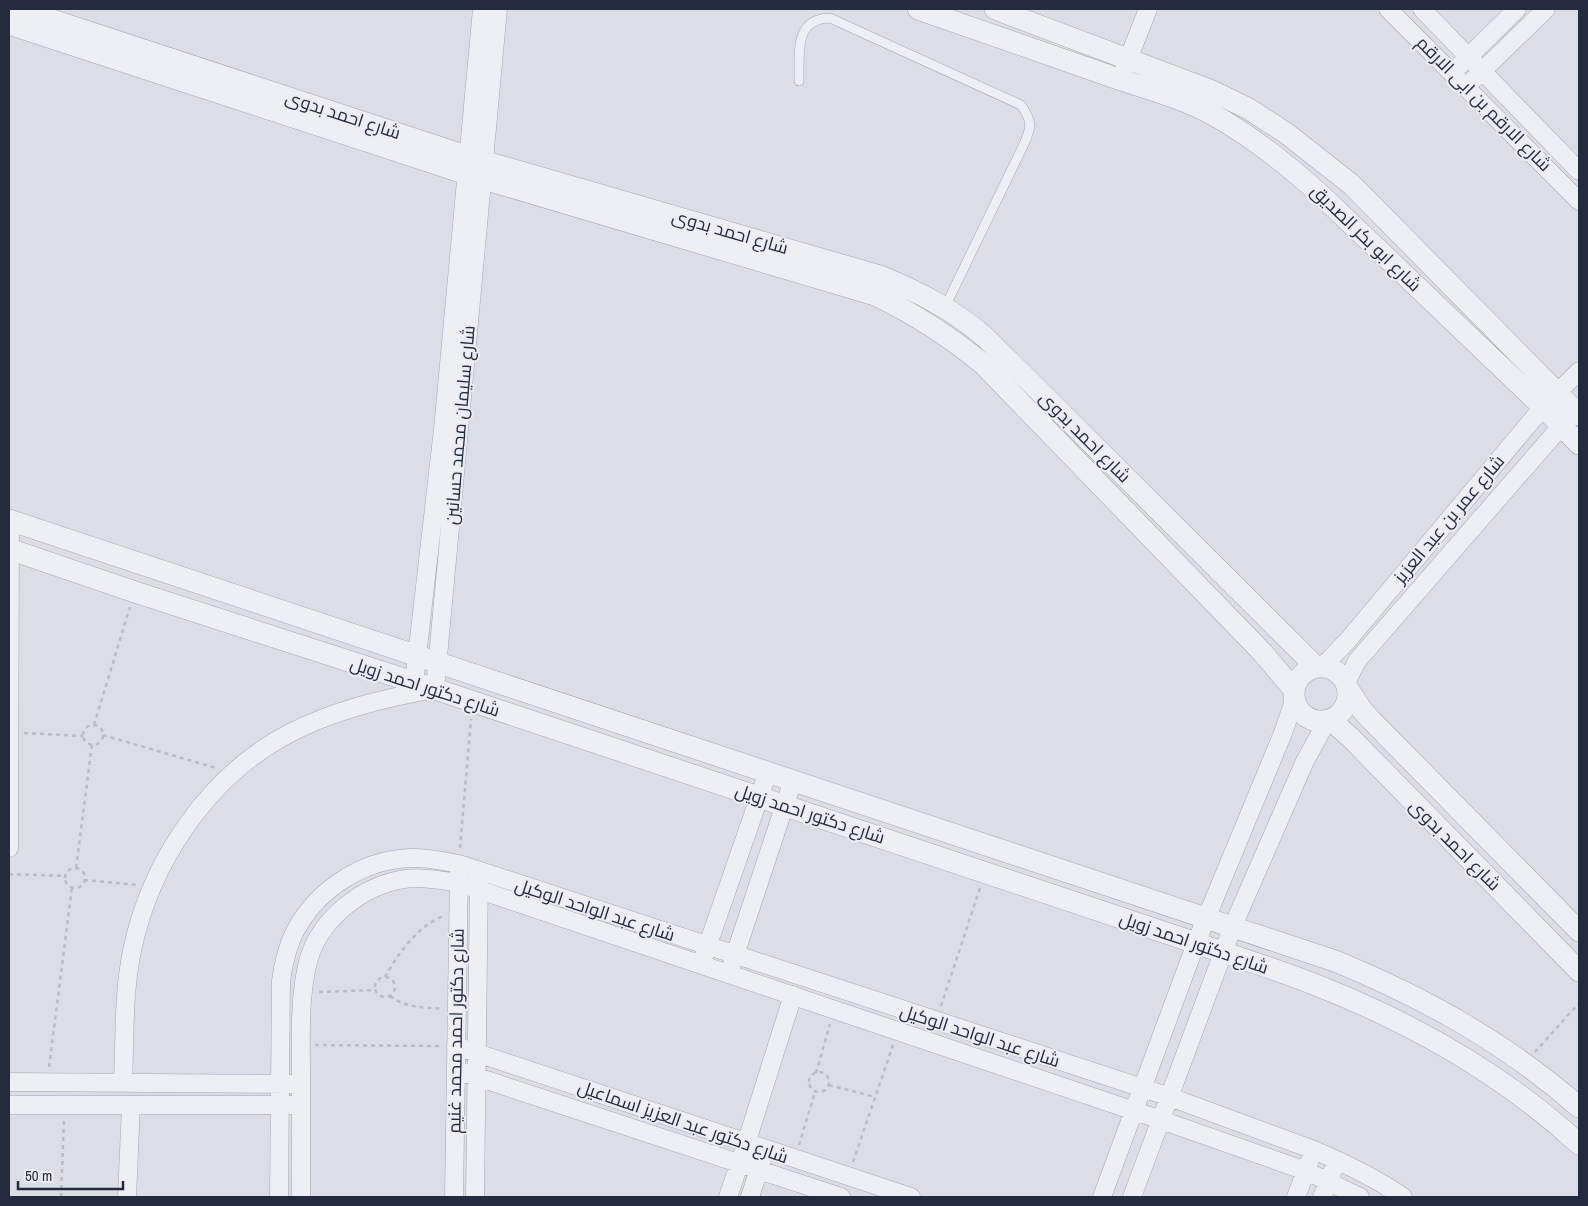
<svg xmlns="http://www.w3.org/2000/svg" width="1588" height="1206" font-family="'Archivo Narrow',Cairo,sans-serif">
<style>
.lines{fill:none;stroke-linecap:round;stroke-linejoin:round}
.service-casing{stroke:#a0a5b0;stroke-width:10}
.minor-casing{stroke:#a0a5b0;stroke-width:19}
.tertiary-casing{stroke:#a0a5b0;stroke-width:22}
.path{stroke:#b9bcc5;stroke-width:2.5;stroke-dasharray:4 4;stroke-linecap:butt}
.service{stroke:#edeff5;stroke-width:9}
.minor{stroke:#edeff5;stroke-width:18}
.tertiary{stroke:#edeff5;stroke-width:21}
.labels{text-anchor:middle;stroke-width:4;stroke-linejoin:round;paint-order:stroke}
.street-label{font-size:18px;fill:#242b3d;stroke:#eaedf4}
</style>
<rect width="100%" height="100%" fill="#dbdee6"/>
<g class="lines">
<defs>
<path id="service" d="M799,81C800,54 793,19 830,18L1021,105C1032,121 1032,126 1024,144L945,307"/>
<path id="minor" d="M1388,9L1579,201
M1422,9L1579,171
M1460,65L1517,9
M1474,79L1546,9
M1120,80L1148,9
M1320,667L1329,660L1349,639L1543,407L1579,371
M414,683L443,429L482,9
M1346,683L1357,661L1570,416
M9,848L10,521
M704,956L768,772
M731,967L793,780
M456,1046L911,1197
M456,1070L841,1197
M9,1082L291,1084
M123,1083C125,1040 123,994 132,951C150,863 207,777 288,734C334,710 385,698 435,689L498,9
M9,1105H291
M127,1197L131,1105
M279,1197L281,981C283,967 286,953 291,940C311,893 360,860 410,858C427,857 443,861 459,864L1170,1097L1314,1150C1344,1163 1376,1178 1403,1197
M301,1197C301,1157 301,1116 301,1076C301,1040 299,1002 307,966C316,923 357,889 399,880C419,876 439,880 459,883L1161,1120L1306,1171L1360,1197
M454,1197L459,872
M475,1197L479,878
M728,1197L746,1144L793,995
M750,1197L762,1160
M1102,1197L1196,943L1283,733L1294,701
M1132,1197L1233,926L1305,761L1327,721
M1296,1197L1310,1160
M1322,1197L1333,1170"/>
<path id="tertiary" d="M19,9L469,157L880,276C919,292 954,310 986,338L1316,667
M918,9C981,31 1044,53 1107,75C1141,87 1177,96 1210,113C1252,136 1287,164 1322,196L1543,407L1579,444
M995,9L1210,90L1249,109L1286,133L1352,185L1579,415
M9,24L467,174L875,295C915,314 949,336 983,364L1263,653L1294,690
M9,520L1335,961C1425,998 1506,1043 1579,1107
M9,549L135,592L435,689L1196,943C1238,958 1280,970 1321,987C1414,1024 1505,1076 1579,1144
M1294 694a27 27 0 1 1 54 0a27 27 0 1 1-54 0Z
M1347,687L1362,710L1371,720L1579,931
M1331,720L1352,739L1579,971"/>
</defs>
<use href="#service" class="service-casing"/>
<use href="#minor" class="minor-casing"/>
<use href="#tertiary" class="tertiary-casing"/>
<path class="path" d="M94,725L130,607
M83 735a10 10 0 1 1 20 0a10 10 0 1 1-20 0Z
M24,733L83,736
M103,735L216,768
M460,848L471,719
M76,868L92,745
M65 878a10 10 0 1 1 20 0a10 10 0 1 1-20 0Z
M9,874L65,876
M84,880L138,885
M375 987a10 10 0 1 1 20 0a10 10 0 1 1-20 0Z
M385,977C398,954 418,925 444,916
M319,992L375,990
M390,996C406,1008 423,1007 443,1009
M941,1006L980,888
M315,1045L442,1046
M1535,1052L1579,1003
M49,1067L72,887
M809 1082a10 10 0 1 1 20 0a10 10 0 1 1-20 0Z
M816,1073L830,1024
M829,1085L875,1097
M799,1145L815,1092
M853,1162L893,1045
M61,1197L64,1119"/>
<use href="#service" class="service"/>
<use href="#minor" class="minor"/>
<use href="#tertiary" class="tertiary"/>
</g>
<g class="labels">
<g class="street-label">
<text transform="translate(1484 104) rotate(45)" y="6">شارع الارقم بن ابى الارقم</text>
<text transform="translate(343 115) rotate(18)" y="6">شارع احمد بدوى</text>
<text transform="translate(730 232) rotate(16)" y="6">شارع احمد بدوى</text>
<text transform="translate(1366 238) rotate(44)" y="6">شارع ابو بكر الصديق</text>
<text transform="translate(460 425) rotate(-85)" y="6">شارع سليمان محمد حسانين</text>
<text transform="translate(1085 437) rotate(45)" y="6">شارع احمد بدوى</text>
<text transform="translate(1449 519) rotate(-50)" y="6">شارع عمر بن عبد العزيز</text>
<text transform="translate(425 687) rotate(18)" y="6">شارع دكتور احمد زويل</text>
<text transform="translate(810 814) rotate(18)" y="6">شارع دكتور احمد زويل</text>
<text transform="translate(1455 845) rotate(45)" y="6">شارع احمد بدوى</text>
<text transform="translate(595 910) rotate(18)" y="6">شارع عبد الواحد الوكيل</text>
<text transform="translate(1194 943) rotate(19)" y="6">شارع دكتور احمد زويل</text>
<text transform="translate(456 1031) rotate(-89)" y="6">شارع دكتور احمد محمد غنيم</text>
<text transform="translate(980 1036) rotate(18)" y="6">شارع عبد الواحد الوكيل</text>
<text transform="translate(683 1122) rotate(19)" y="6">شارع دكتور عبد العزيز اسماعيل</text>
</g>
</g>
<rect width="1588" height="1206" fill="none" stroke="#242b3d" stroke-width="20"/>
<path d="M18 1181v8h105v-8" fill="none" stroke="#242b3d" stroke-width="2.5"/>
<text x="25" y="1181" font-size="15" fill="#242b3d" stroke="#eaedf4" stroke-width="4" paint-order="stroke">50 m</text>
</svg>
